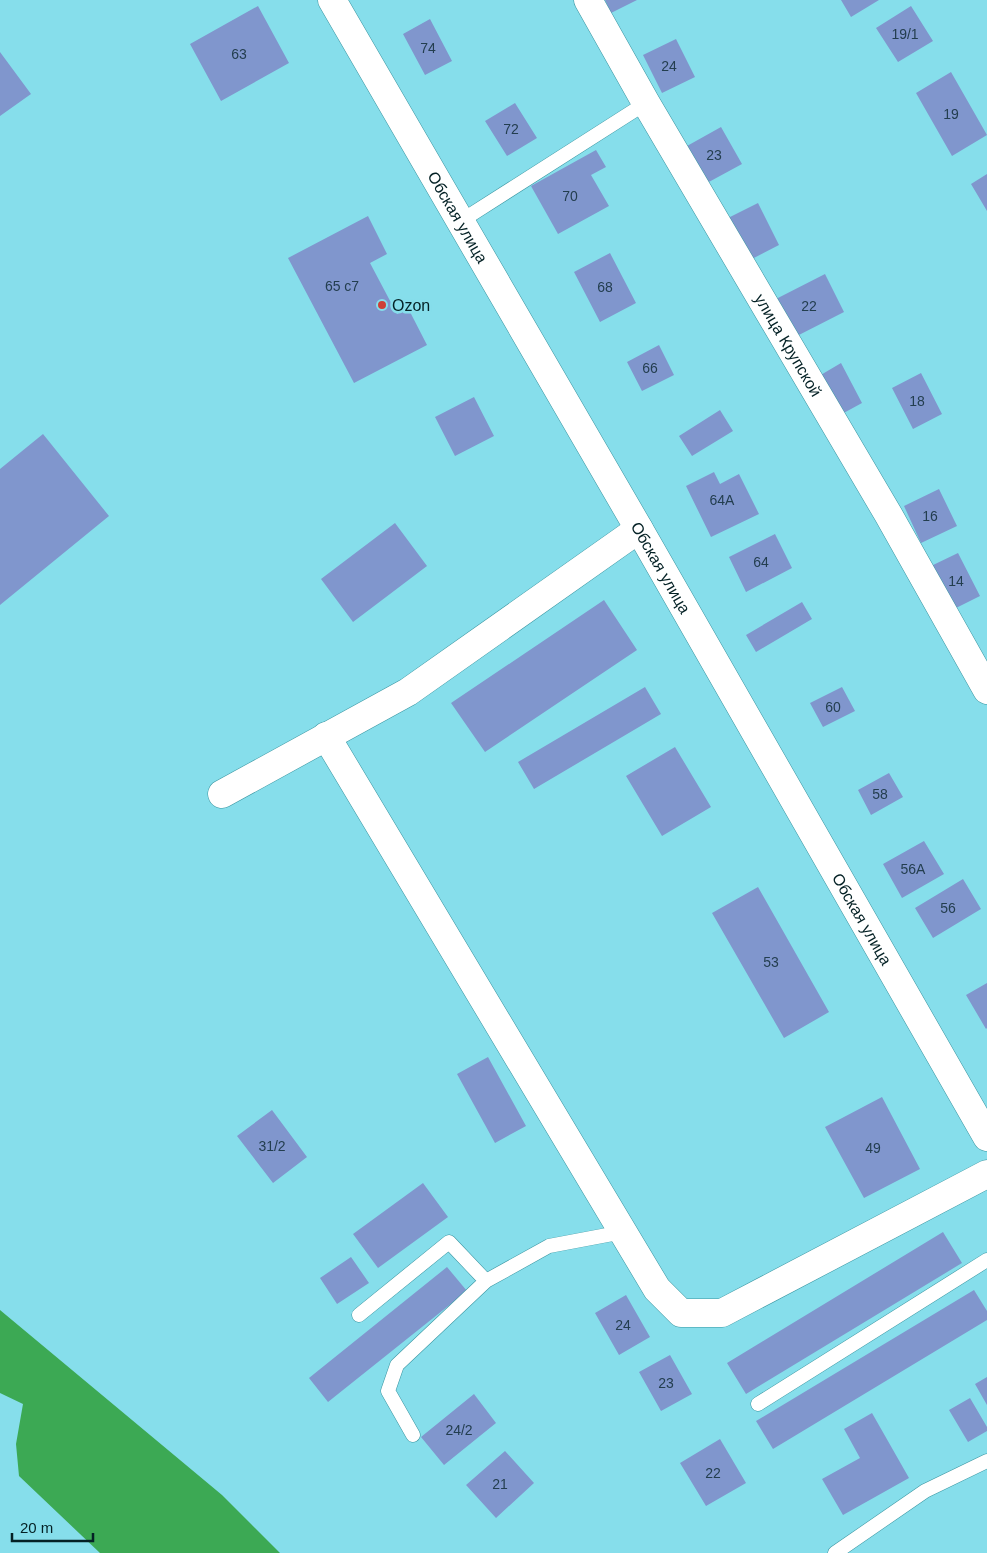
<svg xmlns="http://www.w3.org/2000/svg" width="987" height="1553" font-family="Arial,sans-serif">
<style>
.water{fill:#3ca954}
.building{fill:#8096cd}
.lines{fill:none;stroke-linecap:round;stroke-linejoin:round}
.service-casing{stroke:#3995a1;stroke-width:15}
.minor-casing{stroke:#3995a1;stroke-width:29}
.tertiary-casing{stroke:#3995a1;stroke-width:29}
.service{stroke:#fff;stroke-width:14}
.minor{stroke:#fff;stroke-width:28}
.tertiary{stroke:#fff;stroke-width:28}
.poi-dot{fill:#ce4038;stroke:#86deeb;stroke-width:2}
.labels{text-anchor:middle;stroke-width:5;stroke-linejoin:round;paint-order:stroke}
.number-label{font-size:14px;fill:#233e4f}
.street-label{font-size:16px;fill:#042125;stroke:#86deeb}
.poi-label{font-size:16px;fill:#042125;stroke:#86deeb;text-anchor:start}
</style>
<rect width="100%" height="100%" fill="#86deeb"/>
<path class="water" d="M0,1310L222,1495L280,1553H100L19,1476L16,1444L23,1404L0,1393Z"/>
<path class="building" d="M605,0H637L611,13Z
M841,0H879L851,17Z
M258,6L289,63L221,101L190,44Z
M911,6L933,41L898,62L876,28Z
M430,19L452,61L425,75L403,34Z
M676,39L695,77L662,93L643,55Z
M0,52L31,94L0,116Z
M951,72L987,135L952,156L916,93Z
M515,103L537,138L507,156L485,121Z
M721,127L742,164L707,183L687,146Z
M596,150L606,167L591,175L609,206L558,234L531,186Z
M987,174V211L971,184Z
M758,203L779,245L750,260L728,218Z
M368,216L387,254L370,263L397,314L408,308L427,345L354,383L288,258Z
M610,253L636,303L600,322L574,272Z
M825,274L844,312L793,338L774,300Z
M659,345L674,375L642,391L627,362Z
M841,363L862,403L840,415L819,376Z
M921,373L942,414L913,429L892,388Z
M474,397L494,436L455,456L435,417Z
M720,410L733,431L692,456L679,436Z
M43,434L109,516L0,605V469Z
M714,472L720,484L739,474L759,514L711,537L686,486Z
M939,489L957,526L921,543L904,506Z
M395,523L427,566L353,622L321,579Z
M775,534L792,568L746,592L729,557Z
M958,553L980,596L954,609L931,566Z
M604,600L637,650L485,752L451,703Z
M802,602L812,619L756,652L746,635Z
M645,687L661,714L534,789L518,762Z
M842,687L855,711L823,727L810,703Z
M675,747L711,807L662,836L626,776Z
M889,773L903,797L871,815L858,790Z
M924,841L944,874L902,898L883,864Z
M963,879L981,909L933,938L915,908Z
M758,887L829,1012L784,1038L712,913Z
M987,983V1028L986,1029L966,995Z
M488,1057L526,1126L495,1143L457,1074Z
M882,1097L920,1169L864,1198L825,1127Z
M272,1110L307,1157L273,1183L237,1136Z
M423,1183L448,1217L378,1268L353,1234Z
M943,1232L962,1263L746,1394L727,1363Z
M351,1257L369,1283L337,1304L320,1278Z
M447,1267L467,1291L328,1402L309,1378Z
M974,1290L987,1311V1320L773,1449L756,1421Z
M626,1295L650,1337L619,1355L595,1313Z
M670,1355L692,1394L661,1411L639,1372Z
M987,1377V1405L975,1384Z
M474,1394L496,1423L444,1465L421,1437Z
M970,1398L987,1427V1431L968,1442L949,1410Z
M872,1413L909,1478L843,1515L822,1479L860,1458L844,1429Z
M720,1439L746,1483L706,1506L680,1463Z
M505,1451L534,1483L496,1518L466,1485Z"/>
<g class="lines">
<defs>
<path id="service" d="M461,221L646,103
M359,1315L449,1242L486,1281
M758,1404L987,1260
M413,1435L388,1391L397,1365L486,1281L549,1246L623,1232
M835,1553L925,1491L987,1461"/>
<g id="minor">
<path id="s1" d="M588,0L646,103L888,514L987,690"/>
<path d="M326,736L657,1289L681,1313H722L987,1174"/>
<path d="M222,794L408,692L639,529"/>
</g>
<g id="tertiary">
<path id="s2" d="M332,0L639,529L987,1137"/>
</g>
</defs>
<use href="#service" class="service-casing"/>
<use href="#minor" class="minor-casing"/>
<use href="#tertiary" class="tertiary-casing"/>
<use href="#service" class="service"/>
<use href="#minor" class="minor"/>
<use href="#tertiary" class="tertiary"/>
</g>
<circle class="poi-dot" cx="382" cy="305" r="5"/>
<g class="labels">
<g class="number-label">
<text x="905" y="39">19/1</text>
<text x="428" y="53">74</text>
<text x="239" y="59">63</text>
<text x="669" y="71">24</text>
<text x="951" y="119">19</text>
<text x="511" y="134">72</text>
<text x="714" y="160">23</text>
<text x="570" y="201">70</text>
<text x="342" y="291">65 с7</text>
<text x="605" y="292">68</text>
<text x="809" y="311">22</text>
<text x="650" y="373">66</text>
<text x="917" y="406">18</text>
<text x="722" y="505">64А</text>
<text x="930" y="521">16</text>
<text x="761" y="567">64</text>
<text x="956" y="586">14</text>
<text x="833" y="712">60</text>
<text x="880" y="799">58</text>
<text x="913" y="874">56А</text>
<text x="948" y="913">56</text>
<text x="771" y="967">53</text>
<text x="272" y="1151">31/2</text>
<text x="873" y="1153">49</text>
<text x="623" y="1330">24</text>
<text x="666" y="1388">23</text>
<text x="459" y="1435">24/2</text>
<text x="713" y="1478">22</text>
<text x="500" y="1489">21</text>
</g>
<g class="street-label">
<text dy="6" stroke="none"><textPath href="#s2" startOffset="251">Обская улица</textPath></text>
<text dy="6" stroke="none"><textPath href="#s1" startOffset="399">улица Крупской</textPath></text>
<text dy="6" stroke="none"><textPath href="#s2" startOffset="656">Обская улица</textPath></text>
<text dy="6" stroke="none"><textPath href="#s2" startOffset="1061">Обская улица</textPath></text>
</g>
<g class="poi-label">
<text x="392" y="311">Ozon</text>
</g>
</g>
<path d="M12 1533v8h81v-8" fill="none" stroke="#042125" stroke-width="2.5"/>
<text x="20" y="1533" font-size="15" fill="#042125" stroke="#86deeb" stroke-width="4" paint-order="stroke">20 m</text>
</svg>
